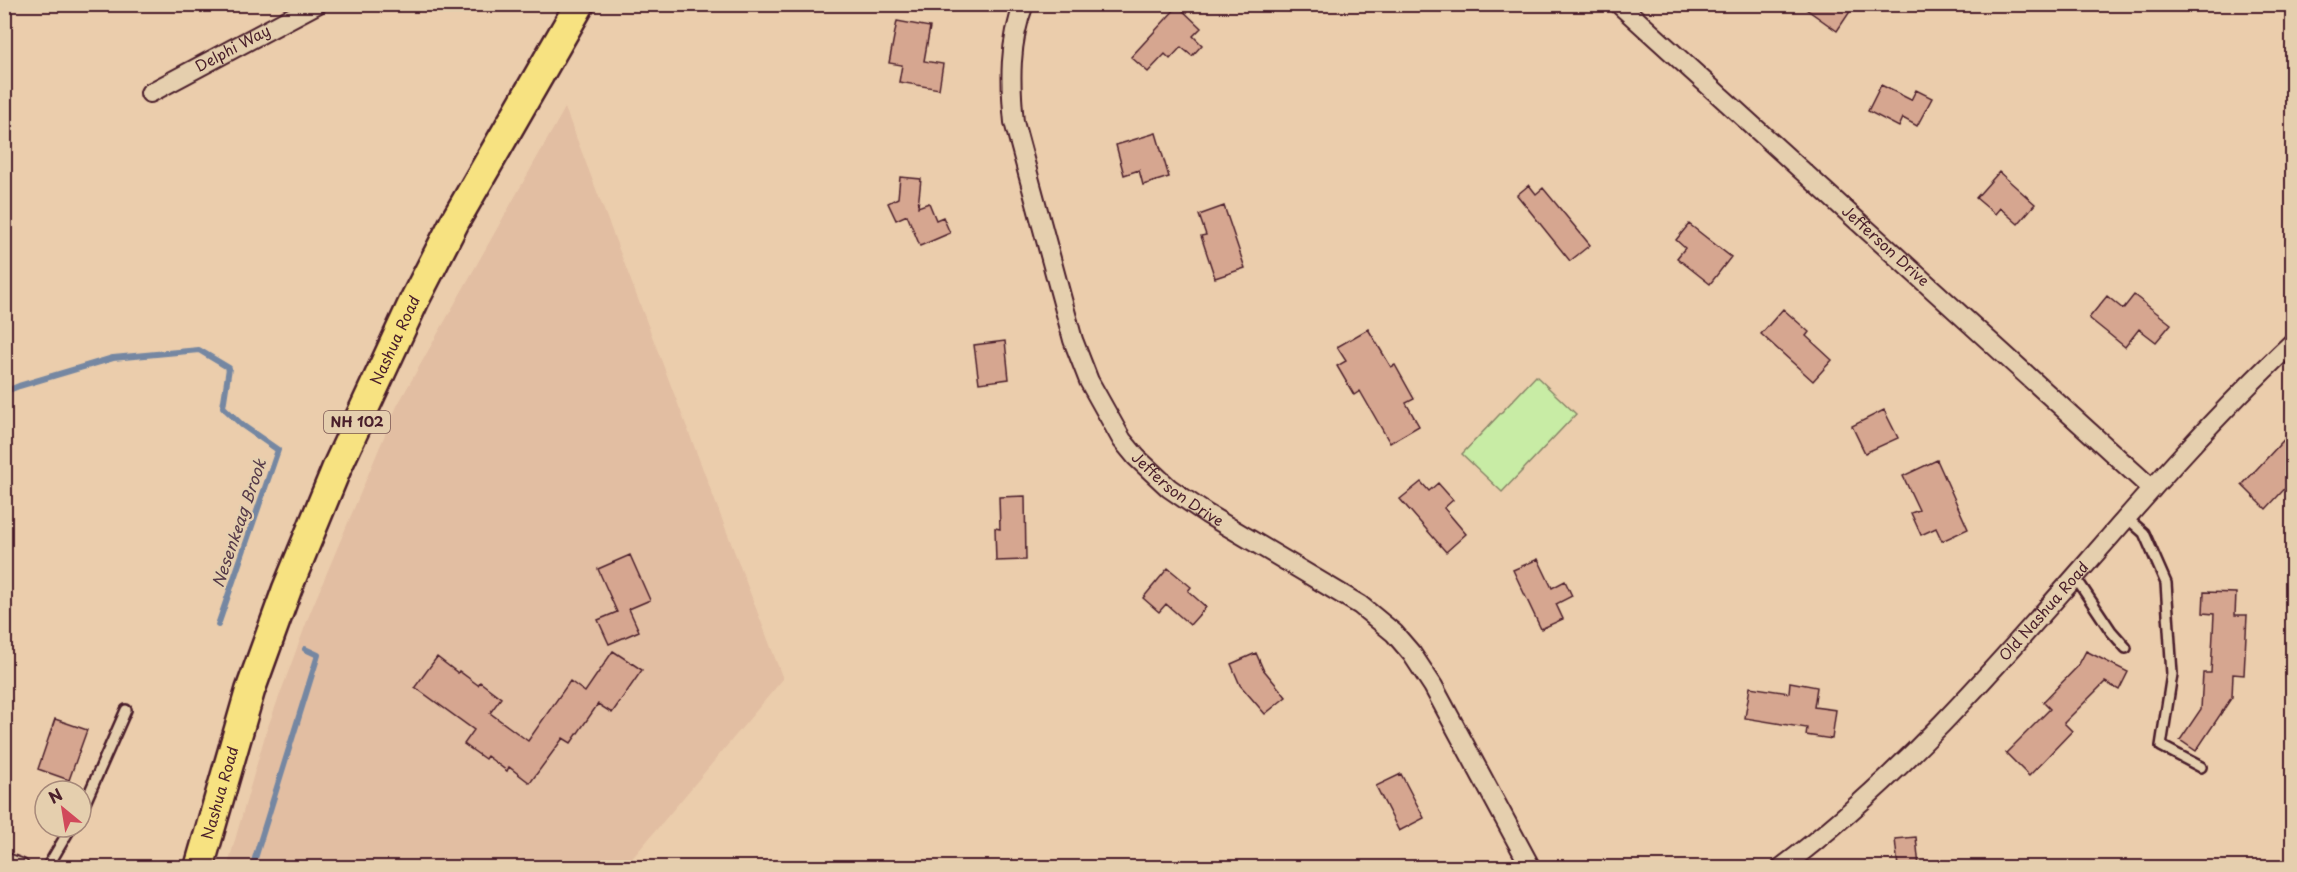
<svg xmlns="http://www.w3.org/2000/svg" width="2297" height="872" font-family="'Playpen Sans',sans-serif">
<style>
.built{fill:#e2bea2}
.green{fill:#c8eca5;stroke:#898668;stroke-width:1.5}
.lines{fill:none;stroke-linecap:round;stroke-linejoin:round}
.stream{stroke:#7587a2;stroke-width:6}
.building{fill:#d6a690;stroke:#4a1f2b;stroke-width:1.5}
.lane-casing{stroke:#4a1f2b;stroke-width:14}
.street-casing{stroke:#4a1f2b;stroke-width:22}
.primary-casing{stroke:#4a1f2b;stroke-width:33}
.lane{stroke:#e5cfae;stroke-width:9}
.street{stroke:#e5cfae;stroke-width:18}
.primary{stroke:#f7e281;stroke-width:28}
.labels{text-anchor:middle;stroke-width:4.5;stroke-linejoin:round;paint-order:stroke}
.shield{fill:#e5cfae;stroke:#785452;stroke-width:1.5}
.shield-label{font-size:14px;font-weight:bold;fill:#4a1f2b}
.street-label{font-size:15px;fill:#4a1f2b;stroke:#e5cfae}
.water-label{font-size:16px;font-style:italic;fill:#553949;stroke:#e5cfae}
</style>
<rect width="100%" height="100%" fill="#ebcdac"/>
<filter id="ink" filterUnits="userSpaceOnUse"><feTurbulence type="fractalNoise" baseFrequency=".0167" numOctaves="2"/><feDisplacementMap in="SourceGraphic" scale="12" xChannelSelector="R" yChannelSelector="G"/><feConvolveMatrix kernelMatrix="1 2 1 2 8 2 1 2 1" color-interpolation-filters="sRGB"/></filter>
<g filter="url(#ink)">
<path class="built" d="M565,108L783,679L625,867L227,868L266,732L310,613L397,406Z"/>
<path class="green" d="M1536,376L1576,414L1502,492L1462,454Z"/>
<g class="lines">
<path class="stream" d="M4,392L19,386L113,358L199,350L229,368L223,407L242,425L278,450L218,625
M252,868L318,655L305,649"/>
</g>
<path class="building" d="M1799,4H1855L1837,31Z
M1178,6L1201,28L1193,36L1202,45L1192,56L1181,47L1170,59L1165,54L1148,72L1131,57Z
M897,21L930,27L924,61L943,64L939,89L899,82L902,65L889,63Z
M1881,85L1911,100L1916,90L1932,98L1917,126L1903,118L1899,127L1868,111Z
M1156,133L1169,177L1143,185L1139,170L1124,175L1116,145Z
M1999,172L2035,204L2018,224L2000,208L1995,214L1976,198Z
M900,177L921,179L918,207L929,203L936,220L943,217L950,233L920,246L907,215L896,220L888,203L898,198Z
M1529,185L1536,194L1543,188L1590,245L1570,261L1517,195Z
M1224,206L1245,268L1215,278L1201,236L1206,235L1199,215Z
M1689,224L1731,257L1710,284L1677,258L1685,248L1676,240Z
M2134,295L2171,324L2156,342L2139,329L2125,347L2089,318L2107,296L2123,309Z
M1783,309L1809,332L1806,336L1832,360L1813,381L1761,334Z
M1368,329L1391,367L1395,365L1414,399L1406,403L1419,426L1390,443L1360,391L1354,395L1337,366L1346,361L1337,347Z
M1005,341L1009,379L979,383L974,345Z
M1884,410L1898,438L1865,453L1852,426Z
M2292,431V481L2266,509L2242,485Z
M1937,460L1968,529L1942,541L1936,528L1921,535L1911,513L1919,510L1903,476Z
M1421,482L1429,491L1438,483L1453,500L1444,508L1466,534L1446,552L1400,499Z
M1025,496L1026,560L996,561L995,528L1000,529L999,497Z
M630,555L650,600L629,609L639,631L609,644L598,620L617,612L598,569Z
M1538,559L1552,588L1565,581L1572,596L1556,604L1563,619L1541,629L1513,570Z
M1168,568L1191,587L1188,591L1206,607L1190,625L1166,604L1159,612L1143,598Z
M2204,592L2236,593L2235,615H2247L2244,675L2233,674L2232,697L2196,751L2180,740L2201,709L2203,673H2211L2214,614L2203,613Z
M613,651L642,670L612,713L598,704L571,743L563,738L530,783L509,767L507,771L487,756L485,759L464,744L474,730L415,687L437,657L458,673L459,671L478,685L480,682L501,698L490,713L528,741L570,681L585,692Z
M2086,651L2128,672L2119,690L2105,682L2064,723L2072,731L2029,776L2006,753L2050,709L2043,702L2078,666Z
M1256,653L1263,669L1286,697L1265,714L1240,685L1231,664Z
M1790,682L1817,687L1814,707L1836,710L1832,739L1806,735L1807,728L1745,718L1750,687L1789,693Z
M55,719L87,730L69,780L38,769Z
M1401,774L1424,818L1399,831L1376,786Z
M1916,837L1919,867H1898L1895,839Z"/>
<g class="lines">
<defs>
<path id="lane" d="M2127,518L2144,533L2166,583L2172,674L2161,746L2201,767
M2075,577L2111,631L2126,648
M81,812L126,710
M47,868L71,827"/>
<g id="street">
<path id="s1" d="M1024,4C1009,42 1010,83 1014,122L1073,340L1089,381L1122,440L1136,457L1169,488L1207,514L1360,605L1394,633L1412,654L1433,686L1531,868"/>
<path id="s2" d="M1619,4L2152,489"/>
<path id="s3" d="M150,93L317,4"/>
<path d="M4,862L20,868"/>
<path id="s4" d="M1781,868C1978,720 2114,510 2292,343"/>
</g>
<g id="primary">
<path id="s5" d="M199,868L250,691L287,589L338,465L414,301L455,221L580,4"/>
</g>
</defs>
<use href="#lane" class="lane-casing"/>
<use href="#street" class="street-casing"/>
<use href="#primary" class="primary-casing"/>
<use href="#lane" class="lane"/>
<use href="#street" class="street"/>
<use href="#primary" class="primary"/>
</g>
</g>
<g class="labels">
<rect class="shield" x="324" y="411" width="66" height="22" rx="4.5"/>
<g class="shield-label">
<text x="357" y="427">NH 102</text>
</g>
<g class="street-label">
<text dy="5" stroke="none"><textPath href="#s3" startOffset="94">Delphi Way</textPath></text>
<text dy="5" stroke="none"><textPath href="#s2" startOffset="360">Jefferson Drive</textPath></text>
<text dy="5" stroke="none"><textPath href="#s5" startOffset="564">Nashua Road</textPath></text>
<text dy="5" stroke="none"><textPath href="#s1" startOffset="532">Jefferson Drive</textPath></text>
<text dy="5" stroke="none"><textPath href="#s4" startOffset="368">Old Nashua Road</textPath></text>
<text dy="5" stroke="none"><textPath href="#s5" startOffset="78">Nashua Road</textPath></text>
</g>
<g class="water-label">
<text transform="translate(239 523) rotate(-71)" y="6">Nesenkeag Brook</text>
</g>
</g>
<rect width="2297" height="872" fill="none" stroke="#e5cfae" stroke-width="24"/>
<rect x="12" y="12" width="2273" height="848" fill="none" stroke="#4a1f2b" stroke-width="2" filter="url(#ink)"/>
<g transform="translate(63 809) rotate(330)"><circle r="28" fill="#e5cfae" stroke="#a7897a" stroke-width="1.5"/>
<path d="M0-4.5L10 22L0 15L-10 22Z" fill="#d1495b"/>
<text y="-9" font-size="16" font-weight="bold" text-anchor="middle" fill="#4a1f2b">N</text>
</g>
</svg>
